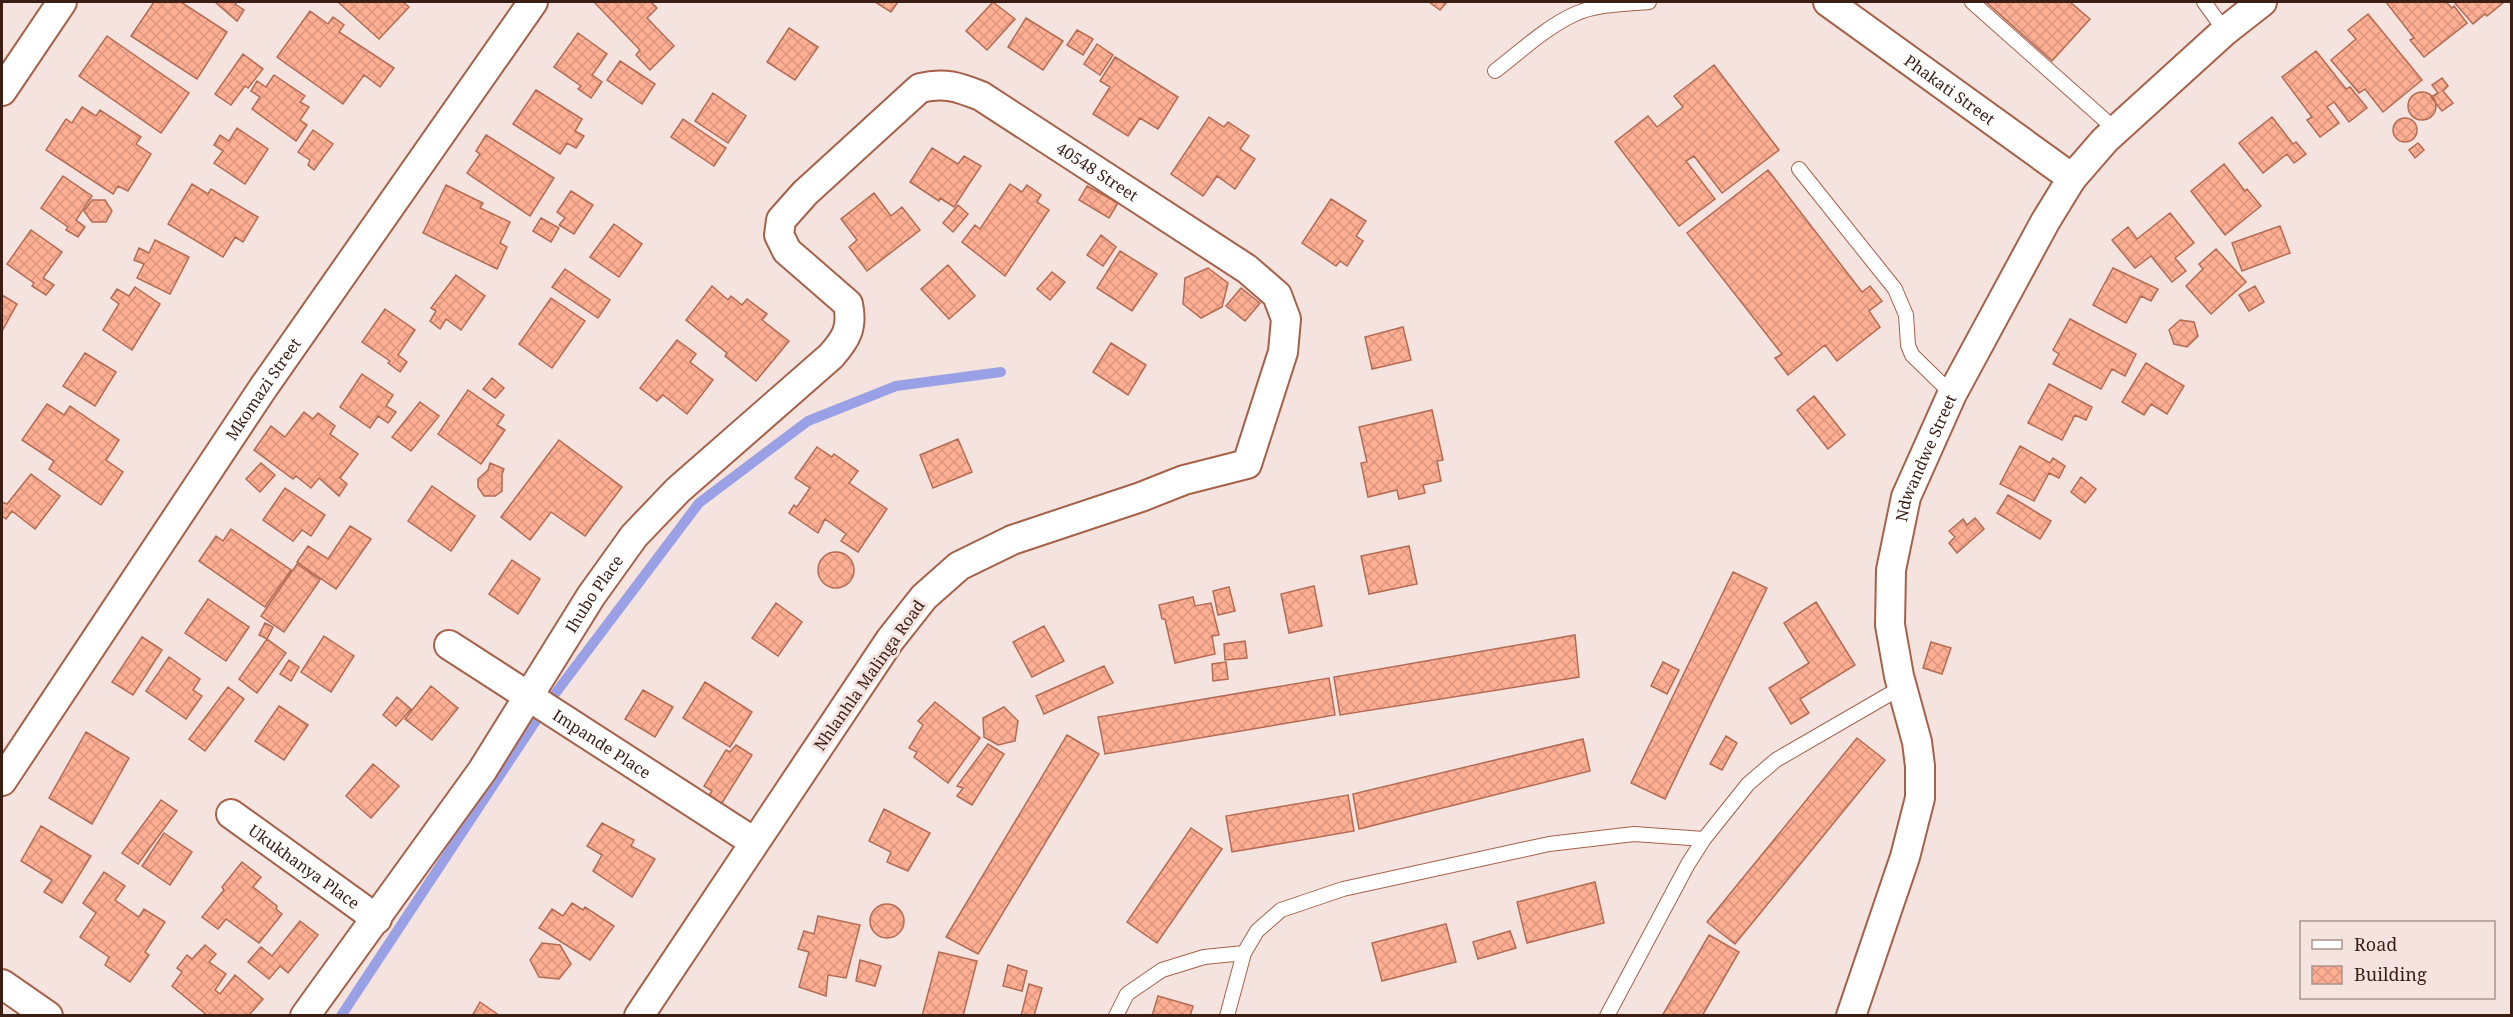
<svg xmlns="http://www.w3.org/2000/svg" width="2513" height="1017" font-family="'Noto Serif',serif">
<style>
.lines{fill:none;stroke-linecap:round;stroke-linejoin:round}
.stream{stroke:#9aa0e6;stroke-width:10}
.building{fill:url(#building-cross-hatch);stroke:#b36c53;stroke-width:1.5}
.service-casing{stroke:#a76149;stroke-width:16}
.minor-casing{stroke:#a76149;stroke-width:32}
.service{stroke:#fff;stroke-width:14}
.minor{stroke:#fff;stroke-width:28}
.labels{text-anchor:middle;stroke-width:6;stroke-linejoin:round;paint-order:stroke}
.street-label{font-size:16px;fill:#3b1e14;stroke:#f4e3de}
</style>
<defs>
<pattern id="building-cross-hatch" width="8" height="8" patternUnits="userSpaceOnUse" patternTransform="scale(1.5)"><rect width="8" height="8" fill="#feae93"/><path d="M0 0l8 8M0 8l8-8" fill="none" stroke="#db957e"/></pattern>
</defs>
<rect width="100%" height="100%" fill="#f4e3de"/>
<g class="lines">
<path class="stream" d="M341,1016L545,707L699,503L808,421L896,386L1001,372"/>
</g>
<path class="building" d="M154,2H181L227,32L197,79L131,36Z
M215,2H237L235,4L244,10L237,21Z
M338,2H403L409,7L379,39Z
M597,2H651L657,8L647,18L674,46L650,70L636,55L640,50L595,3Z
M875,2H898L891,12Z
M993,2L1015,19L987,50L966,31Z
M1429,2H1447L1440,10Z
M1986,2H2070L2090,19L2052,61Z
M2386,2H2446L2452,8L2454,6L2467,23L2424,57L2410,40L2414,38Z
M2454,2H2504L2487,16L2485,14L2473,24Z
M310,11L328,24L333,17L344,25L339,32L394,68L380,87L364,75L343,104L277,57Z
M2368,14L2422,80L2383,112L2365,89L2359,93L2331,60L2356,39L2348,30Z
M1026,18L1063,41L1043,70L1008,47Z
M789,28L818,47L795,80L767,62Z
M1077,30L1093,39L1083,55L1067,45Z
M578,33L607,54L592,75L602,82L591,98L578,89L581,86L554,67Z
M107,36L189,93L161,133L79,76Z
M1097,44L1113,55L1100,75L1084,64Z
M2316,51L2346,89L2350,87L2367,108L2349,122L2334,102L2327,107L2339,123L2320,137L2307,120L2312,117L2282,77Z
M243,54L263,69L248,88L245,86L231,105L215,94Z
M1115,57L1178,97L1158,129L1140,118L1128,136L1093,114L1110,87L1100,81Z
M620,61L655,84L642,104L607,80Z
M1714,65L1779,150L1722,193L1694,156L1686,161L1715,199L1679,226L1615,142L1648,116L1657,127L1683,107L1674,96Z
M274,75L305,96L300,102L309,107L300,120L307,125L296,141L252,109L260,97L251,91L257,81L266,87Z
M2442,78L2448,86L2443,91L2453,103L2442,111L2431,97L2438,93L2432,85Z
M536,90L582,119L575,131L584,136L576,148L567,143L560,154L513,124Z
M2408 106a14 14 0 1 1 28 0a14 14 0 1 1-28 0Z
M713,93L746,116L728,143L695,121Z
M82,107L96,116L100,110L141,137L136,144L151,154L128,191L118,186L113,194L46,150L66,119L72,123Z
M1209,117L1224,127L1228,122L1249,136L1240,149L1255,159L1235,189L1217,176L1203,196L1171,174Z
M2272,117L2293,144L2296,142L2306,154L2294,163L2287,154L2263,173L2239,143Z
M2393 130a12 12 0 1 1 24 0a12 12 0 1 1-24 0Z
M683,119L726,148L714,166L671,137Z
M237,128L268,149L245,184L214,163L223,151L214,145L220,135L229,141Z
M313,130L333,144L314,170L308,165L310,160L298,152Z
M486,135L554,178L530,216L467,173L480,154L476,151Z
M2418,143L2424,150L2415,158L2409,150Z
M932,148L958,164L964,156L981,166L954,207L940,198L939,201L910,182Z
M2224,164L2245,191L2247,189L2261,206L2225,235L2191,191Z
M1768,170L1862,292L1870,286L1882,301L1869,311L1880,327L1837,361L1825,345L1788,375L1775,358L1782,354L1687,233Z
M63,176L92,196L76,220L85,227L78,237L66,230L68,227L41,208Z
M192,184L208,194L211,189L258,217L243,242L235,237L223,257L168,224Z
M1010,184L1022,192L1027,185L1041,195L1037,202L1049,210L1005,276L962,242L975,225L980,229Z
M446,185L483,203L480,208L510,222L500,243L507,247L497,269L423,233Z
M1087,186L1118,203L1109,218L1079,200Z
M571,191L593,205L574,234L559,225L565,218L557,212Z
M874,193L891,216L902,207L920,230L867,271L849,247L857,240L841,219Z
M1331,199L1366,221L1356,236L1363,241L1347,266L1340,261L1336,266L1302,243Z
M92,200H105L112,211L106,222H92L84,211Z
M958,205L968,214L953,232L943,223Z
M2170,213L2194,243L2175,258L2186,271L2172,282L2151,256L2135,268L2112,240L2128,227L2137,239Z
M541,218L559,228L551,242L533,231Z
M614,224L642,244L619,277L590,257Z
M2280,226L2290,253L2242,271L2232,243Z
M31,230L62,252L43,278L54,285L46,295L32,286L34,283L7,264Z
M1101,235L1116,247L1103,266L1087,255Z
M155,240L189,257L170,294L137,278L144,264L134,260L139,248L149,253Z
M2216,249L2246,282L2211,314L2186,286L2203,269L2199,264Z
M1120,251L1157,274L1132,311L1097,288Z
M948,265L975,296L949,319L921,289Z
M1208,268L1228,283L1222,307L1201,318L1183,304L1185,278Z
M2113,268L2158,289L2151,301L2141,296L2126,323L2093,305Z
M565,269L610,300L598,318L552,287Z
M1052,272L1065,282L1050,300L1037,289Z
M456,275L485,296L461,330L446,319L440,329L430,321L436,311L431,308Z
M712,286L728,300L731,296L742,305L747,299L767,314L762,320L789,341L756,381L725,356L727,353L686,320Z
M2255,286L2264,302L2249,311L2239,295Z
M135,287L160,304L132,350L103,330L119,304L111,298L117,289L129,296Z
M1241,288L1260,303L1245,321L1226,306Z
M2,295L17,304L2,331Z
M551,298L585,321L552,368L519,344Z
M385,309L415,330L398,355L407,362L400,372L388,363L390,361L362,342Z
M2070,319L2136,354L2125,376L2112,369L2101,389L2053,364L2059,354L2053,350Z
M2180,320L2194,322L2198,336L2187,347L2174,344L2169,330Z
M1403,327L1411,360L1372,369L1365,337Z
M677,340L696,354L690,362L713,380L687,414L663,395L657,401L640,388Z
M1111,343L1146,365L1128,395L1093,372Z
M85,353L116,372L95,406L63,386Z
M2146,363L2184,386L2167,414L2151,404L2144,415L2122,402Z
M362,374L393,395L386,406L396,412L388,423L378,416L370,428L340,407Z
M492,378L504,388L495,398L483,389Z
M2049,384L2092,407L2086,420L2075,415L2062,440L2028,423Z
M468,390L504,415L497,425L505,430L481,464L438,434Z
M1814,396L1845,435L1828,449L1797,410Z
M420,402L439,416L411,451L392,437Z
M47,404L64,415L70,406L119,440L106,460L123,472L101,505L49,469L54,461L22,440Z
M1432,410L1443,460L1437,461L1441,481L1423,485L1425,493L1399,499L1397,490L1368,497L1361,463L1367,462L1359,427Z
M304,412L313,419L318,413L335,426L330,434L358,454L340,478L347,484L339,496L319,478L311,488L296,476L293,479L254,450L271,426L285,437Z
M958,439L972,472L933,488L920,455Z
M559,440L622,487L585,536L551,512L530,540L501,517Z
M2020,446L2050,463L2053,458L2065,466L2059,478L2049,473L2034,501L2000,484Z
M817,447L832,457L834,454L858,471L849,483L887,509L858,552L841,541L846,534L825,519L818,533L789,513L794,505L797,507L810,488L795,478Z
M261,463L275,475L260,492L246,479Z
M490,463L504,469L502,474V491L495,496H484L478,487V479L488,470Z
M31,474L60,496L35,529L12,511L6,519L2,516V502L7,504Z
M2081,477L2096,489L2085,503L2071,492Z
M432,486L475,516L451,551L408,521Z
M285,488L325,515L311,536L302,530L293,541L263,520Z
M2008,495L2051,521L2040,539L1997,513Z
M1975,518L1984,529L1957,553L1949,543L1955,537L1949,531L1963,519L1967,525Z
M350,526L371,539L336,589L297,562L308,546L328,559Z
M231,529L291,570L265,607L199,561L216,536L223,541Z
M1409,546L1417,584L1369,594L1361,556Z
M818 570a18 18 0 1 1 36 0a18 18 0 1 1-36 0Z
M512,560L540,579L518,614L489,594Z
M297,564L320,580L284,632L261,616Z
M1733,572L1767,588L1665,799L1631,783Z
M1314,586L1322,626L1289,633L1281,594Z
M1229,587L1235,611L1218,615L1213,591Z
M1193,597L1195,606L1211,603L1219,635L1212,636L1215,654L1175,663L1165,619H1162L1159,605Z
M208,599L249,627L226,661L185,633Z
M1816,602L1855,665L1800,699L1809,713L1791,724L1769,688L1809,663L1784,623Z
M776,603L802,622L778,656L752,638Z
M265,623L273,627L267,639L259,635Z
M1044,626L1064,661L1032,677L1013,642Z
M1575,635L1579,677L1340,715L1334,677Z
M324,636L354,656L331,692L301,672Z
M142,637L162,650L133,695L112,682Z
M267,639L286,653L257,693L239,679Z
M1245,641L1247,658L1225,660L1224,644Z
M1931,642L1951,648L1942,674L1923,668Z
M169,657L200,679L193,690L202,696L186,719L146,691Z
M289,660L299,667L291,681L280,674Z
M1226,662L1228,679L1213,681L1212,664Z
M1663,662L1679,670L1667,694L1651,686Z
M1104,666L1113,683L1044,714L1036,696Z
M1329,678L1335,715L1105,754L1098,717Z
M705,682L752,712L730,747L683,718Z
M431,686L458,708L432,740L405,719Z
M228,687L244,699L205,751L189,739Z
M643,690L673,707L655,737L625,719Z
M397,697L411,709L396,726L383,715Z
M935,702L980,738L948,783L914,757L917,752L909,748L923,725L918,721Z
M279,706L308,725L284,760L255,741Z
M1004,707L1018,721L1015,741L998,745L984,737L983,718Z
M86,732L129,758L92,824L49,798Z
M1067,735L1099,754L978,954L946,937Z
M1726,736L1737,743L1722,770L1710,764Z
M1857,738L1885,760L1735,944L1707,922Z
M1583,739L1590,771L1359,829L1353,794Z
M988,744L1004,754L972,805L957,796L963,788L957,786Z
M736,745L752,755L720,806L707,799L712,791L704,786L726,750L730,752Z
M373,764L399,786L371,818L346,796Z
M1348,795L1354,831L1232,852L1226,816Z
M161,800L177,811L138,864L122,853Z
M884,809L930,833L908,871L887,862L891,852L869,841Z
M602,823L634,840L631,846L655,859L632,897L593,871L602,855L587,846Z
M41,826L91,856L62,903L44,892L52,880L21,861Z
M1191,828L1222,849L1157,943L1127,922Z
M164,833L192,852L170,885L142,866Z
M242,862L261,877L253,887L277,906L276,909L282,914L259,943L226,919L218,929L202,917L224,890L222,887Z
M104,872L125,886L115,900L139,917L144,909L165,922L145,952L149,955L130,982L105,965L109,957L80,937L96,913L83,903Z
M1595,882L1604,923L1527,943L1517,902Z
M572,903L583,910L585,907L614,926L590,960L539,928L552,909L563,916Z
M870 921a17 17 0 1 1 34 0a17 17 0 1 1-34 0Z
M818,916L860,925L846,978L828,975L826,996L799,987L809,952L798,949L804,931L814,934Z
M300,921L318,935L288,973L280,966L269,979L248,962L261,947L272,956Z
M1446,924L1456,962L1382,981L1372,943Z
M1510,931L1516,948L1478,959L1473,942Z
M1709,935L1739,952L1702,1016H1662Z
M542,943L560,945L571,964L559,979L539,977L530,960Z
M205,945L216,954L209,962L226,974L215,990L220,994L235,975L263,999L249,1015L208,1016L172,986L182,972L177,968L187,955L192,959Z
M939,952L977,961L963,1016H922Z
M860,960L881,966L875,986L856,981Z
M1008,965L1027,971L1022,991L1003,986Z
M1029,984L1042,988L1034,1016H1021Z
M1158,996L1193,1006L1190,1016H1152Z
M480,1002L500,1016H472Z"/>
<g class="lines">
<defs>
<path id="service" d="M1972,2L2116,130
M2204,2L2225,31
M1495,71C1520,52 1546,27 1575,14C1597,4 1625,4 1649,2
M1799,169L1895,289L1906,315L1908,345L1912,355L1952,394
M1116,1016L1127,994L1162,970L1204,957L1244,953
M1227,1016L1244,953L1257,931L1281,910L1343,889L1549,844L1634,834L1704,839
M1607,1016L1688,864L1704,839L1748,784L1776,760L1902,687"/>
<g id="minor">
<path id="s1" d="M1828,2L2072,178"/>
<path d="M2,91L62,2"/>
<path id="s2" d="M449,645L754,842"/>
<path id="s3" d="M2,781L263,388L533,2"/>
<path id="s4" d="M231,814L377,919"/>
<path d="M2,984L48,1016"/>
<path id="s5" d="M305,1016L482,771L591,596L634,536L678,490L831,356C846,339 853,328 848,304L787,251L779,235L781,220L805,193L920,88C945,82 958,87 981,96L1247,269L1277,295L1286,319L1283,352L1247,464L1184,480L1141,497L1012,540L959,566L924,597L890,640L639,1016"/>
<path id="s6" d="M1851,1016L1905,857L1920,798V766L1917,742L1899,676L1890,625L1891,570L1906,497L1952,394L2045,222L2072,178L2105,140L2225,31L2262,2"/>
</g>
</defs>
<use href="#service" class="service-casing"/>
<use href="#minor" class="minor-casing"/>
<use href="#service" class="service"/>
<use href="#minor" class="minor"/>
</g>
<g class="labels">
<g class="street-label">
<text dy="6" stroke="none"><textPath href="#s1" startOffset="150">Phakati Street</textPath></text>
<text dy="6" stroke="none"><textPath href="#s5" startOffset="1414">40548 Street</textPath></text>
<text dy="6" stroke="none"><textPath href="#s3" startOffset="471">Mkomazi Street</textPath></text>
<text dy="6" stroke="none"><textPath href="#s6" startOffset="578">Ndwandwe Street</textPath></text>
<text dy="6" stroke="none"><textPath href="#s5" startOffset="512">Ihubo Place</textPath></text>
<text transform="translate(869 675) rotate(-55)" y="6">Nhlanhla Malinga Road</text>
<text dy="6" stroke="none"><textPath href="#s2" startOffset="182">Impande Place</textPath></text>
<text dy="6" stroke="none"><textPath href="#s4" startOffset="90">Ukukhanya Place</textPath></text>
</g>
</g>
<rect width="2513" height="1017" fill="none" stroke="#3b1e14" stroke-width="6"/>
<rect x="2300" y="921" width="195" height="78" fill="#f4e3de" stroke="#aa948d" stroke-width="1.5"/>
<rect x="2312" y="940" width="30" height="9" fill="#ffffff" stroke="#aa948d" stroke-width="1.5"/>
<text x="2354" y="951" font-size="18" fill="#3b1e14">Road</text>
<rect x="2312" y="966" width="30" height="18" fill="url(#building-cross-hatch)" stroke="#aa948d" stroke-width="1.5"/>
<text x="2354" y="981" font-size="18" fill="#3b1e14">Building</text>
</svg>
